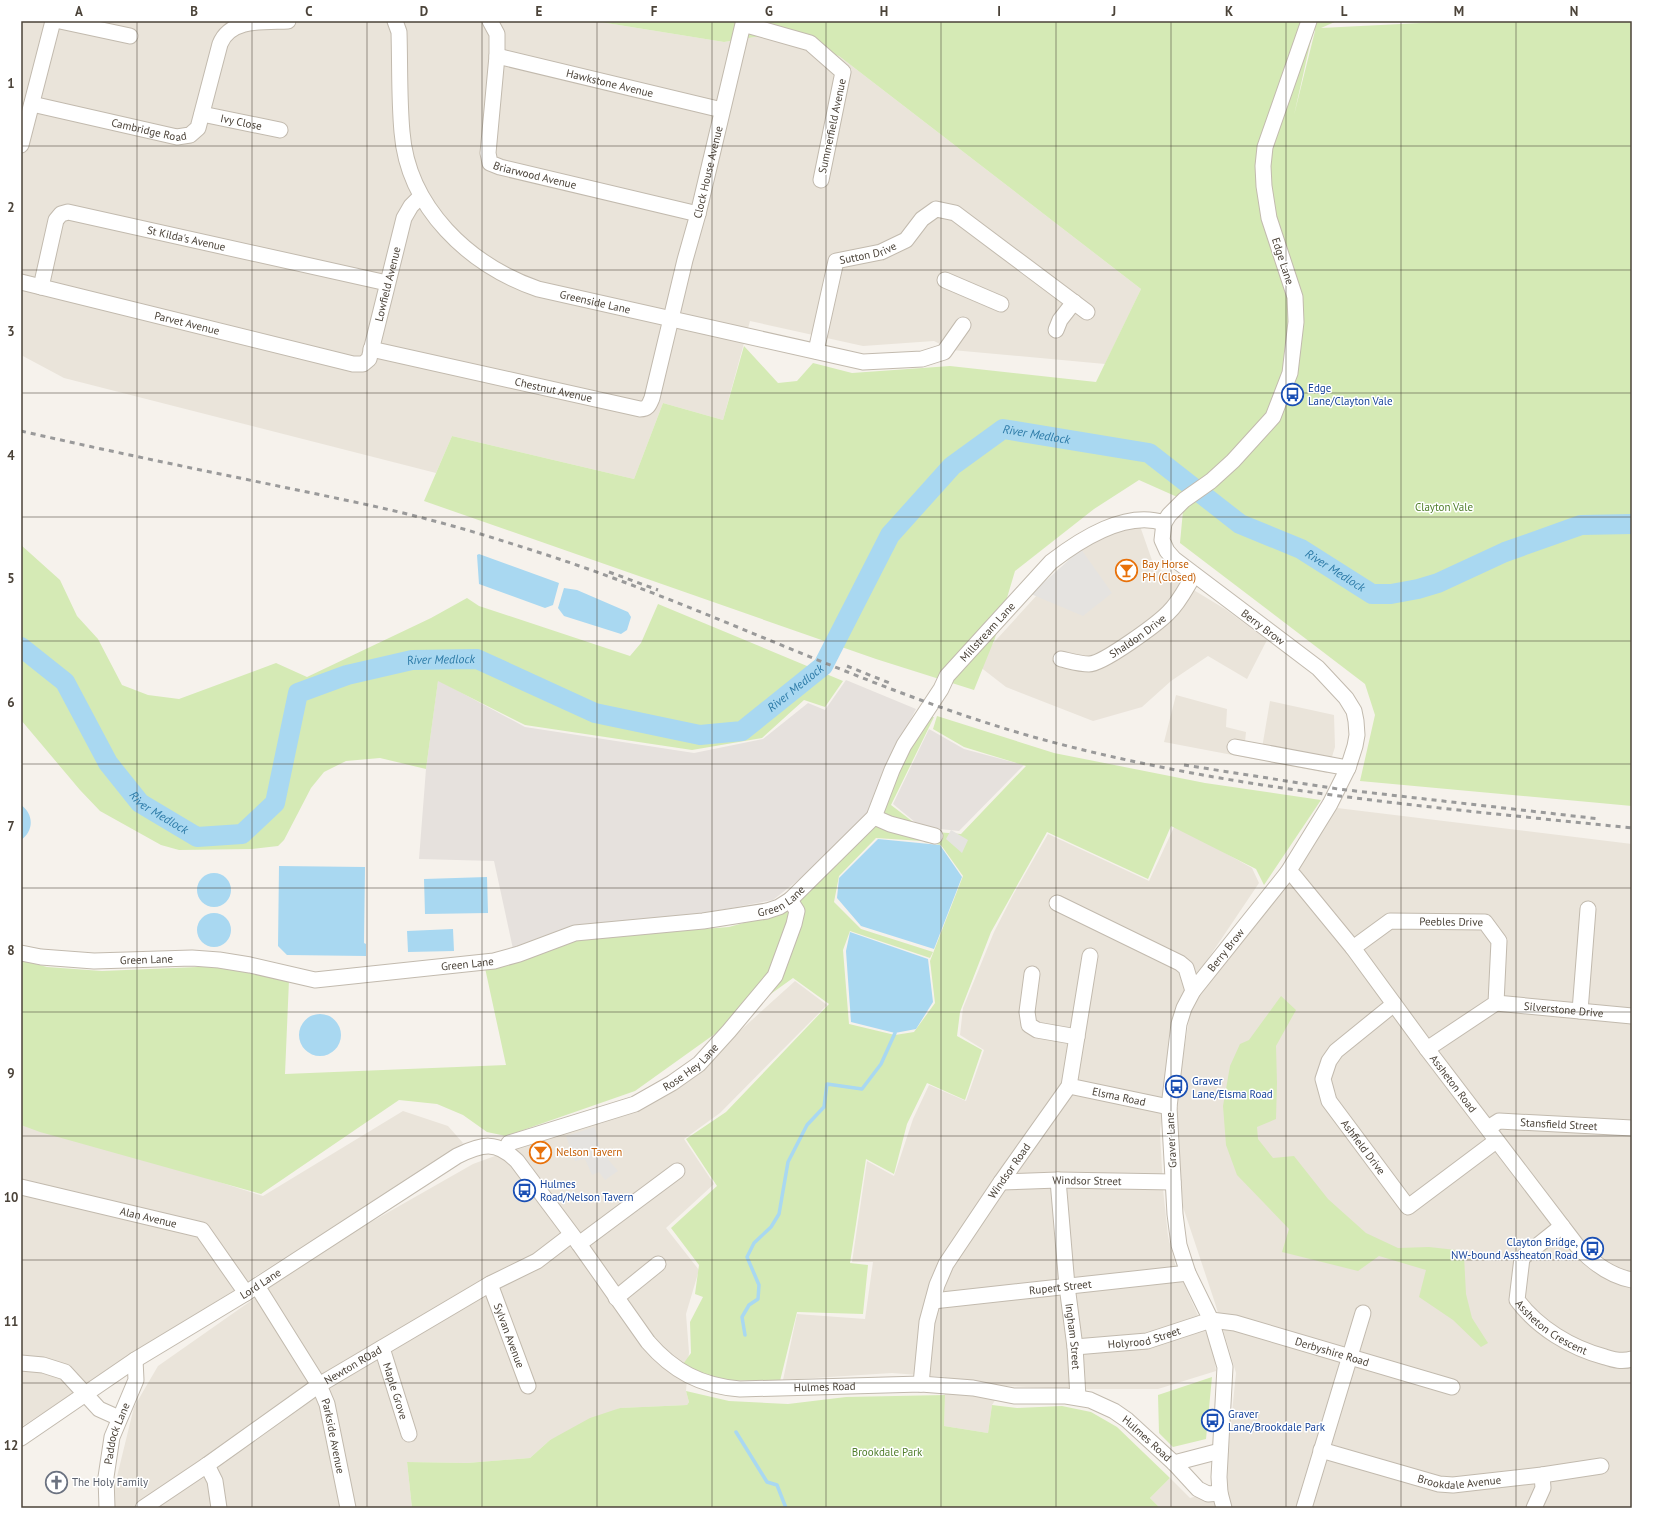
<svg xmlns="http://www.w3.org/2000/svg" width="1653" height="1529" font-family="'PT Sans',sans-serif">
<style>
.residential{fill:#eae4da}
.industrial{fill:#e6e1dd}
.green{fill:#d5eab5;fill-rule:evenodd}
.parking{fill:#e5e3e0}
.water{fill:#a9d8f1}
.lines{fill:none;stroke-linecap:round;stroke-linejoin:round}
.stream{stroke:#a9d8f1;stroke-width:3.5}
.river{stroke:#a9d8f1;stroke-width:20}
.minor-casing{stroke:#c2baae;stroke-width:17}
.minor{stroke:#fff;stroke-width:15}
.rail{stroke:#9a9a9a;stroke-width:3;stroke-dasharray:5 5;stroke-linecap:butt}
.grid{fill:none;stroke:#4b4339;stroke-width:1;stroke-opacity:0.55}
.labels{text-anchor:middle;stroke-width:3;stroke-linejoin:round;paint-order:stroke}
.street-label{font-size:11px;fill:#4b4339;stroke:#fff}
.transit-label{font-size:11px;fill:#164399;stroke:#fff;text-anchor:start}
.park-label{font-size:11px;fill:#4f7e2b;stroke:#fff}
.food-label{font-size:11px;fill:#c56008;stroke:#fff;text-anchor:start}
.worship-label{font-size:11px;fill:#5b616d;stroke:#fff;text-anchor:start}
.water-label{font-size:12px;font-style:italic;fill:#2d7ba8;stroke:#fff}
.neatline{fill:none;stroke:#4b4339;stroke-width:1.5}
.grid-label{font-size:13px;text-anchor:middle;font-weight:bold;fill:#4b4339}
</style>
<rect width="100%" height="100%" fill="#f6f2ec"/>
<path class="residential" d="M21,21H594L724,42L761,36L839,56L1141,289L1105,364L952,350L934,341L863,346L750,321L723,420L663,403L634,479L452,436L436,473L64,378L21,355Z
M1140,526L1154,566L1225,609L1267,640L1247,679L1208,656L1171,681L1142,707L1093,721L1006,687L975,663L1080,548L1096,535Z
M1176,695L1227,709L1226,727L1246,732L1244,752L1261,754L1270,701L1334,715L1335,747L1327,773L1164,742Z
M1337,808L1632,844V1508H1160L1150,1498L1170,1478L1190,1498L1227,1489L1228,1452L1236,1373L1215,1303L1183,1207L1176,1100L1191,1007Z
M1175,825L1252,868L1259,883L1183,996L1173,1020L1160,1132L1163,1189L1168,1236L1175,1264L1214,1351L1216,1371L1158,1389H1072L1004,1386L992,1405L988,1433L944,1426L945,1377L892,1373L783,1380L797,1314L865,1319L873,1262H852L867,1161L894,1176L913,1119L929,1085L966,1101L984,1050L960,1035L963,1008L994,932L1013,895L1048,834L1149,881Z
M795,981L827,1005L720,1113L684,1139L714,1184L666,1228L699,1270L686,1314L689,1352L686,1391L689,1402L687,1405L620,1408L550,1440L530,1458L467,1463L407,1462L412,1508H98L111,1501L134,1407L158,1366L329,1246L473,1164L542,1139L700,1067Z
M403,1111L448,1126L463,1143L21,1427V1119L263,1196Z"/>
<path class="industrial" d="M438,680L525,727L694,753L763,739L808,703L825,710L846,680L916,709L891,758L871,808L826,858L773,900L513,949L494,861L419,859L426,769Z
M929,729L964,749L1024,765L959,831L921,827L893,804Z"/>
<path class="green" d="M594,21H1337L1321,28L1460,21H1632V806L1360,781L1375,715L1365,684L1180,543L1184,500L1139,480L1094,509L1015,571L995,638L974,690L876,659L424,501L452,436L634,479L663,403L723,420L744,346L778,383L797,381L813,363L852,373L950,366L1096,382L1141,289L839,56L761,36L724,42ZM1315,30V31L1294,115L1313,31Z
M21,545L60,580L77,616L98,639L122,685L148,695L179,699L276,663L307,677L431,618L467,598L479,606L630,656L641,643L658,604L843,681L825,707L804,700L762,738L692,750L525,725L438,681L426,769L380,758L346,761L324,772L311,788L284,840L278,846L252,849L179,850L161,845L100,811L80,790L21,720Z
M937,716L1054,753L1205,783L1321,800L1264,885L1256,869L1171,826L1148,879L1047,832L991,932L960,1012L957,1036L982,1050L965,1100L927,1083L907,1124L894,1174L866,1159L850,1263L868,1265L863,1314L797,1312L780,1381L714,1380L681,1367L691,1353L690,1322L703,1297L695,1294L699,1265L671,1228L717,1186L686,1139L726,1112L829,1004L793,978L635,1091L506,1136L487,1132L463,1115L437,1104L399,1100L261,1194L40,1132L21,1125V960L47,967L102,971L222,966L289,980L285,1074L506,1065L485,968L575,939L729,927L787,911L815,883L885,799L927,717H934L891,805L921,828L922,841L876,838L839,876L834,902L861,929L933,952L930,958L850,931L843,950L849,1024L895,1035L914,1032L935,1003L930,961L963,876L941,845L924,842L923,831L961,834L1026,766L964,747L933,729Z
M1281,996L1296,1010L1276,1046L1277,1083L1276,1119L1257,1127L1258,1139L1273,1158L1294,1156L1328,1199L1366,1233L1398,1248L1429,1247L1456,1250L1464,1256L1466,1294L1472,1318L1488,1343L1481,1347L1453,1320L1419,1297L1426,1270L1379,1256L1358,1271L1282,1252L1289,1229L1237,1175L1226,1145L1223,1106L1230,1066L1240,1044L1249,1040Z
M1212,1377L1206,1439L1173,1447L1159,1433L1158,1395Z
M686,1391L729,1401L788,1404L846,1397L945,1395L944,1426L988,1433L992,1405L1017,1408L1062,1406L1091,1412L1117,1427L1170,1478L1150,1498L1160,1508H412L407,1462L467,1463L530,1458L550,1440L590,1418L620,1408L687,1405L689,1402Z"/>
<path class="parking" d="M1081,549L1112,593L1083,616L1031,594Z
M951,830L968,840L962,853L946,839Z
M595,1127L600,1150L618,1171L605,1180L599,1172L592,1175L585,1159L575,1161L566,1136Z"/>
<path class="water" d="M479,554L559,583L553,605L545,608L479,584L477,555Z
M564,588L577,590L628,612L631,617L627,630L621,634L564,616L558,608Z
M21,805C34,814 34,831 21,840Z
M878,839L940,845L962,877L934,949L861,926L837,898L839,878Z
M279,866L365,867L364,943L366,944V956L287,955L278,946Z
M197 890a17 17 0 1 1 34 0a17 17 0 1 1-34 0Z
M487,877L488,913L425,914L424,879Z
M197 930a17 17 0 1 1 34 0a17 17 0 1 1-34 0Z
M453,929L454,951L408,952L407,931Z
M850,932L928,959L933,1002L916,1029L895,1033L851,1022L846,951Z
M299 1035a21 21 0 1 1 42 0a21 21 0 1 1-42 0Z"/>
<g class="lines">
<path class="stream" d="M745,1335L742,1317L749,1305L758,1299L759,1285L747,1257L754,1243L771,1227L779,1214L788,1162L807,1125L824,1107L827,1084L862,1089L881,1064L895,1033
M736,1432L767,1482L777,1485L786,1508"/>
<path class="river" id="s1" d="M21,647L65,682L108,763L140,803L197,837L242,834L275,803L298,693L347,675L412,660L477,659L595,713L700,735L742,731L823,666L890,535L952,466L1003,429L1149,453L1240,524L1301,549L1372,594H1391L1418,589L1438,583L1505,552L1581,525L1632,524"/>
<defs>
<g id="minor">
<path d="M60,21L130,36"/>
<path id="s2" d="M395,21L399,32C400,65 399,99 402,132C408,208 469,265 538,289L863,362L922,359L944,352L963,325"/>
<path id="s3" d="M490,21L497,34V56L488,153L490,163L500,167L698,214"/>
<path id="s4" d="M497,56L722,110"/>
<path id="s5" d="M32,104L177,137L190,135L198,128L220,44C230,18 265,22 288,21"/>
<path id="s6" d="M202,114L280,130"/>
<path d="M21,145L53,21"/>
<path d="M945,280L1001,304"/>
<path id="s7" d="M21,282L353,364H363L369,359L404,218L411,206L421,196"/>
<path id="s8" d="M41,287L56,220L61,214L68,212L387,283"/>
<path d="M1056,330L1060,320L1074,302"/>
<path id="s9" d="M371,349L640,409C648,409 649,405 652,398L685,260L698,214L743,24L810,43L843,72L821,180"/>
<path id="s10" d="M816,351L836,261L881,252L906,240L922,219L936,209L955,213L1087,312"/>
<path id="s11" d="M1061,659C1070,661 1080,664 1089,664C1103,664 1157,624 1168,613C1179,603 1186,588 1194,575"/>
<path d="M1235,747L1348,768"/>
<path d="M874,817L890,824L935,836"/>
<path id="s12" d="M1288,872L1294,876L1353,948L1427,1049L1578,1247C1593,1263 1610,1276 1632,1280"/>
<path d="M1057,903L1180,963L1186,968L1193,991"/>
<path id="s13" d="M1353,948L1390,921L1485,922L1499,941L1496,1003L1427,1049"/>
<path id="s14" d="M21,953L41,957L94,961L192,958L219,960L250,965L315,980L494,961L519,954L575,933L703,921L767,911L779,907L790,900L874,817L892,770L904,745L941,689L947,676L1051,562C1081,539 1126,510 1164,523"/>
<path d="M1032,974L1027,1012L1029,1025L1037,1030L1077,1037"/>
<path id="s15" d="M1496,1003L1632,1016"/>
<path id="s16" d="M1394,1004L1336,1051L1329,1061L1323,1079L1329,1101L1408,1207L1496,1141"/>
<path d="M1580,1011L1588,909"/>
<path id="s17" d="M1069,1086L1169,1107"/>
<path id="s18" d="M1488,1128L1499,1121L1632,1128"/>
<path id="s19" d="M505,1150L509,1143L635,1104L672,1083L699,1064L729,1031L775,976L794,924L797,911L790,900"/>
<path id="s20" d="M1058,1180L1067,1286L1075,1347L1078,1397"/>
<path id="s21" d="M1001,1182L1058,1180L1173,1182"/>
<path id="s22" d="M21,1187L202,1230L246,1293"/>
<path id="s23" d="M1562,1226L1522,1258L1517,1300C1538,1328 1571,1348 1605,1357C1614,1360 1622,1362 1632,1359"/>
<path d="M579,1244L677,1171"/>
<path id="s24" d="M490,1284L528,1386"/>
<path id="s25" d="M257,1286L319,1385L327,1404L348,1508"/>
<path d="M616,1298L658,1264"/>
<path id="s26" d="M933,1301L1188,1273"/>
<path id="s27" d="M1075,1347L1147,1341L1211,1320L1235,1323L1452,1387"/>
<path id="s28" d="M382,1348L409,1434"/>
<path d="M21,1363L43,1365L65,1372L99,1409L119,1418"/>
<path id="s29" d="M921,1384L927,1322L937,1285L946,1264L1001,1182L1069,1086L1090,956"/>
<path id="s30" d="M21,1438L135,1360L246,1293L457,1156C482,1144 496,1140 517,1161L579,1244L648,1342C673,1371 701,1386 740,1389L921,1384L973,1388L1014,1396H1066L1090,1400L1114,1411L1127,1420L1174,1463L1198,1489L1208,1494L1220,1493"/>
<path id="s31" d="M1321,1450L1439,1484L1453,1485L1542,1475L1601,1466"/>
<path d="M1174,1463L1220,1451"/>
<path d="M207,1465L215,1481L219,1508"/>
<path id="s32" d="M107,1508L106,1477L112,1437L136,1380L135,1360"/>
<path id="s33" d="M143,1508L207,1465L319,1385L490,1284L537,1261L571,1235"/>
<path id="s34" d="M1224,1508L1220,1493L1219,1477L1225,1367L1211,1320L1188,1273L1179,1245L1175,1214L1169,1107L1179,1024L1184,1008L1193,991L1288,872L1330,804L1348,768L1355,746L1357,735L1356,721L1354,711L1346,698L1318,668L1174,559L1167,551L1162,540L1164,523L1169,515L1184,500L1211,481L1233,461L1273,417L1290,373L1296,322L1295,297L1269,218L1264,186L1263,166L1265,147L1309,21"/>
<path d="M1304,1508L1363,1313"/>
<path d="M1534,1508L1543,1488L1542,1475"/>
</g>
</defs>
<use href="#minor" class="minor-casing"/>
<use href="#minor" class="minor"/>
<path class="rail" d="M21,431C108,451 196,469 283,487C335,498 387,508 438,522C476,532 513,544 550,556C715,610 869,691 1037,738C1231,791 1432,807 1632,828
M609,572L658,590
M847,666L892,684
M1184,765L1338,789L1600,819"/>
</g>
<path class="grid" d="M137,21V1508M252,21V1508M367,21V1508M482,21V1508M597,21V1508M712,21V1508M826,21V1508M941,21V1508M1056,21V1508M1171,21V1508M1286,21V1508M1401,21V1508M1516,21V1508M21,146H1632M21,270H1632M21,393H1632M21,517H1632M21,641H1632M21,764H1632M21,888H1632M21,1012H1632M21,1136H1632M21,1260H1632M21,1383H1632"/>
<defs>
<symbol id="bus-ring" viewBox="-11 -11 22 22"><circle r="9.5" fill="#fff" stroke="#1a4fb4" stroke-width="1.5"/><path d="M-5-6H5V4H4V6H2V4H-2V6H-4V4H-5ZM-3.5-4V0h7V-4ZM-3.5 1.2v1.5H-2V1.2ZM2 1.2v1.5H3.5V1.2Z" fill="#1a4fb4"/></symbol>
<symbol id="bar-ring" viewBox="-11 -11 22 22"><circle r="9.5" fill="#fff" stroke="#e8710a" stroke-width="1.5"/><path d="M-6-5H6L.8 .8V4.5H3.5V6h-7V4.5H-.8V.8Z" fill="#e8710a"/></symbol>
<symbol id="church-ring" viewBox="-11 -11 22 22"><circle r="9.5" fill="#fff" stroke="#6b7280" stroke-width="1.5"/><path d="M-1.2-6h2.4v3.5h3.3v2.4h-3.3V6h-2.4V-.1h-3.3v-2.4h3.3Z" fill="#6b7280"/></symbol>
</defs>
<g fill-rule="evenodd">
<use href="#bus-ring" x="1280" y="382" width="25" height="25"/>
<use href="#bar-ring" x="1114" y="558" width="25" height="25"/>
<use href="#bus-ring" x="1164" y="1074" width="25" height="25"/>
<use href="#bar-ring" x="528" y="1140" width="25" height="25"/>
<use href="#bus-ring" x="512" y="1178" width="25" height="25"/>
<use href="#bus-ring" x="1580" y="1236" width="25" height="25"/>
<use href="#bus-ring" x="1200" y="1408" width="25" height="25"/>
<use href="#church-ring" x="44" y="1470" width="25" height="25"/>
</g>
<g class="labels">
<g class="street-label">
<text dy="4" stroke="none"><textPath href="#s4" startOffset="116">Hawkstone Avenue</textPath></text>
<text dy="4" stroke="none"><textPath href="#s6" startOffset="40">Ivy Close</textPath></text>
<text transform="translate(832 126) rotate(-78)" y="4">Summerfield Avenue</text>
<text dy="4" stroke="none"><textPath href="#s5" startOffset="120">Cambridge Road</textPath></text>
<text dy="4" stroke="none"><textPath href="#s9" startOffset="526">Clock House Avenue</textPath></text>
<text dy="4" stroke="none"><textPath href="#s3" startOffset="191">Briarwood Avenue</textPath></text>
<text dy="4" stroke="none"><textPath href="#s8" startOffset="205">St Kilda's Avenue</textPath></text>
<text dy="4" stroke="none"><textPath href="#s10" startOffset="125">Sutton Drive</textPath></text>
<text transform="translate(1283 261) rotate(72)" y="4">Edge Lane</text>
<text dy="4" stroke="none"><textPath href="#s7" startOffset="437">Lowfield Avenue</textPath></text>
<text dy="4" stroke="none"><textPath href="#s2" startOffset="390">Greenside Lane</textPath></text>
<text dy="4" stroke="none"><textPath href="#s7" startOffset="171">Parvet Avenue</textPath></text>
<text dy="4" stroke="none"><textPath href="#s9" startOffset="187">Chestnut Avenue</textPath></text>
<text transform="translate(1263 627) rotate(37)" y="4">Berry Brow</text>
<text dy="4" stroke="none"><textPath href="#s14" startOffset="1119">Millstream Lane</textPath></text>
<text dy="4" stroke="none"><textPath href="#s11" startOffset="85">Shaldon Drive</textPath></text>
<text dy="4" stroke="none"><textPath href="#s14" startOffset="773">Green Lane</textPath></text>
<text dy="4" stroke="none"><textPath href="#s13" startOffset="107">Peebles Drive</textPath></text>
<text dy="4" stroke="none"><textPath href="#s34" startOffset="583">Berry Brow</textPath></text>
<text dy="4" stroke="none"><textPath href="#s14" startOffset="126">Green Lane</textPath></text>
<text dy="4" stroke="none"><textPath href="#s14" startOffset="450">Green Lane</textPath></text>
<text dy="4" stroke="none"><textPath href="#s15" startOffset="68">Silverstone Drive</textPath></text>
<text dy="4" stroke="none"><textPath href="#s19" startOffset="207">Rose Hey Lane</textPath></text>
<text dy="4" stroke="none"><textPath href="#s12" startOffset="269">Assheton Road</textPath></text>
<text dy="4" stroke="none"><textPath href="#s17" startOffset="51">Elsma Road</textPath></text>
<text dy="4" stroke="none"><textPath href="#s18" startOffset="73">Stansfield Street</textPath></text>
<text transform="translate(1171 1140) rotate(-93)" y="4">Graver Lane</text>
<text dy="4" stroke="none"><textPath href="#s16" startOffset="186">Ashfield Drive</textPath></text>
<text dy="4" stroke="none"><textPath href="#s29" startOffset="236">Windsor Road</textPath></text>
<text dy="4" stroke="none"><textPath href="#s21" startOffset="86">Windsor Street</textPath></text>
<text dy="4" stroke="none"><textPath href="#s22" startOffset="131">Alan Avenue</textPath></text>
<text dy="4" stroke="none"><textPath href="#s30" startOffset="285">Lord Lane</textPath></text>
<text dy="4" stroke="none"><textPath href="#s26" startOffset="128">Rupert Street</textPath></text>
<text dy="4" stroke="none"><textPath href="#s23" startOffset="138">Assheton Crescent</textPath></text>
<text dy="4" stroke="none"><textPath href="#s24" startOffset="55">Sylvan Avenue</textPath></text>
<text dy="4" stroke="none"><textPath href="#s20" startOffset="157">Ingham Street</textPath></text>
<text dy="4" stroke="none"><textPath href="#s27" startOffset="70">Holyrood Street</textPath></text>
<text dy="4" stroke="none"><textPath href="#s27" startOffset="265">Derbyshire Road</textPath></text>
<text dy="4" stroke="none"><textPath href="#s33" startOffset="254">Newton ROad</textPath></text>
<text dy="4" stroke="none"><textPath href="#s30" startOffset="1000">Hulmes Road</textPath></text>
<text dy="4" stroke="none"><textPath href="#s28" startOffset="45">Maple Grove</textPath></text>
<text dy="4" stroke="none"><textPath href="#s32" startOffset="76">Paddock Lane</textPath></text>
<text dy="4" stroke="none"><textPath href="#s25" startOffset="170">Parkside Avenue</textPath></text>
<text dy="4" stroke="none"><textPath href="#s30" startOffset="1336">Hulmes Road</textPath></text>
<text dy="4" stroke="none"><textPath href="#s31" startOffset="143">Brookdale Avenue</textPath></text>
</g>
<g class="transit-label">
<text x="1308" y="392">Edge<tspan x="1308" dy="13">Lane/Clayton Vale</tspan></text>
<text x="1192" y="1085">Graver<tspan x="1192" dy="13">Lane/Elsma Road</tspan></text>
<text x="540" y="1188">Hulmes<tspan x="540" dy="13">Road/Nelson Tavern</tspan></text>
<text x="1578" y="1246" text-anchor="end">Clayton Bridge,<tspan x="1578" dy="13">NW-bound Assheaton Road</tspan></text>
<text x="1228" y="1418">Graver<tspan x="1228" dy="13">Lane/Brookdale Park</tspan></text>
</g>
<g class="park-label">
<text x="1444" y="511">Clayton Vale</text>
<text x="887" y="1456">Brookdale Park</text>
</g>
<g class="food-label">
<text x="1142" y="568">Bay Horse<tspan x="1142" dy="13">PH (Closed)</tspan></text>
<text x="556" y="1156">Nelson Tavern</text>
</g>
<g class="worship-label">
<text x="72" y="1486">The Holy Family</text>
</g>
<g class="water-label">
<text dy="4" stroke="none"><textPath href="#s1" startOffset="1372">River Medlock</textPath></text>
<text dy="4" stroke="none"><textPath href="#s1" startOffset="1708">River Medlock</textPath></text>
<text dy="4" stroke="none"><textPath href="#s1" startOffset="616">River Medlock</textPath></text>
<text dy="4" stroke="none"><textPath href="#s1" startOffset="1000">River Medlock</textPath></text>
<text dy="4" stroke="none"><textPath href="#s1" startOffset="220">River Medlock</textPath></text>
</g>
</g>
<rect width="1653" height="1529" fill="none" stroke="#ffffff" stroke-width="44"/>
<rect x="22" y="22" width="1609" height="1485" class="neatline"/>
<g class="grid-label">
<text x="79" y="16">A</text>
<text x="194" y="16">B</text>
<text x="309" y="16">C</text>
<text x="424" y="16">D</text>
<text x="539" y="16">E</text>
<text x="654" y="16">F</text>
<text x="769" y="16">G</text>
<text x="884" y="16">H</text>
<text x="999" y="16">I</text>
<text x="1114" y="16">J</text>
<text x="1229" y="16">K</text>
<text x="1344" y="16">L</text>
<text x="1459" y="16">M</text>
<text x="1574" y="16">N</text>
<text x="11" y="88">1</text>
<text x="11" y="212">2</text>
<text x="11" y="336">3</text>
<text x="11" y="460">4</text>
<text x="11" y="583">5</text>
<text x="11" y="707">6</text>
<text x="11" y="831">7</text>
<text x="11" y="955">8</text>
<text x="11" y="1078">9</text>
<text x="11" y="1202">10</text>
<text x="11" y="1326">11</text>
<text x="11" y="1450">12</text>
</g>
</svg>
